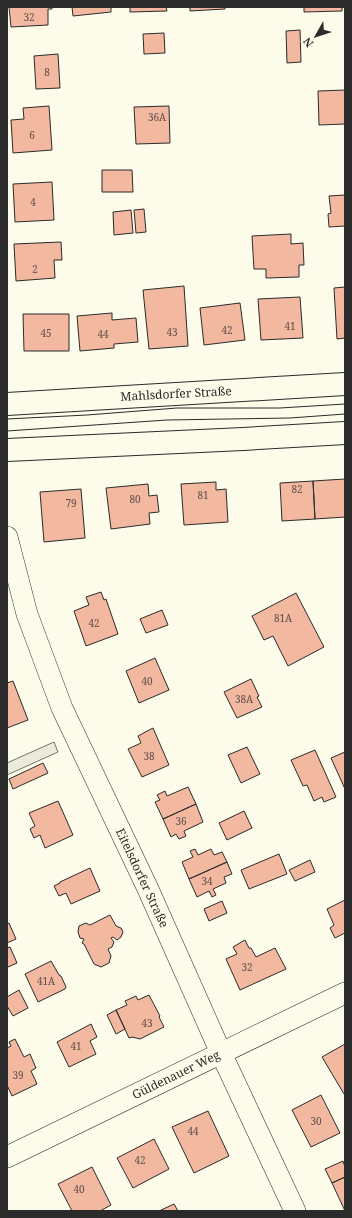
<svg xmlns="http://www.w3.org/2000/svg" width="352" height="1218" font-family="'Noto Serif',serif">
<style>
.green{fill:#ecebdb;stroke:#74746e}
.building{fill:#f2b8a0;stroke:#2b2b2b}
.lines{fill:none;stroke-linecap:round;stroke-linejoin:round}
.street-casing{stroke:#2b2b2b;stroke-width:22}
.secondary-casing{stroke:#2b2b2b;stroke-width:24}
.street{stroke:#fdfbea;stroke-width:21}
.secondary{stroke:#fdfbea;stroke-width:22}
.tram{stroke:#2b2b2b;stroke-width:1}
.labels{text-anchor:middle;stroke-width:3;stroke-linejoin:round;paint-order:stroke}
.number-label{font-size:10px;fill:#5d4e48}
.street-label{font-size:12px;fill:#2b2b2b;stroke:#fdfbea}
</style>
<rect width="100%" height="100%" fill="#fdfbea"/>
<path class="green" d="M54,742L58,752L7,775V763Z"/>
<path class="building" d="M9,7H52V9H48V25L11,27Z
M72,7H111V12L73,16Z
M130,7H166L167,11L130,12Z
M190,7H225V9L190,11Z
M304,7H342V11L304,12Z
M300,30L301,62L287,63L286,31Z
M164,33L165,53L144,54L143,34Z
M58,54L60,88L36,89L34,56Z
M345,90V124L319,125L318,91Z
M49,106L52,150L13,153L11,120L24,119L23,108Z
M169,106L170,143L136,144L134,107Z
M102,170H132L133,192H102Z
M52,182L54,220L15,222L13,184Z
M345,195V226L329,227L328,214L331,213L329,196Z
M144,209L146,232L136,233L134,210Z
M131,210L133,233L114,235L113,212Z
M291,234V244L303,243L304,265H299V277L266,278V269H254L252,236Z
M61,242L62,260H54L55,278L16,281L14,244Z
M184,286L188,346L149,349L143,290Z
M345,287V338L337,339L334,288Z
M300,297L303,338L261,340L258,299Z
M240,303L245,340L204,345L200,308Z
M112,313V320L136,318L138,342L114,344V348L80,351L77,316Z
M23,314H69V351H24Z
M345,479V517L315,519L313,481Z
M313,481L315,519L282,521L280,483Z
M216,482V490L226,489L228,522L184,525L181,484Z
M148,484L149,496L157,495L159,512L149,513L150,524L111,529L106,488Z
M81,489L85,538L44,542L40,492Z
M101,592L104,600L106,599L118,634L86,646L74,611L89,605L86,597Z
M296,593L324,647L288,666L273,636L264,640L252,616Z
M162,610L168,625L146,633L140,619Z
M155,658L169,690L139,703L126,671Z
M251,679L259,696L257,697L262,707L237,718L224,692Z
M13,681L28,720L7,728V683Z
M153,728L169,765L142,777L128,749L141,743L138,736Z
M247,747L260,774L241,783L228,755Z
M315,750L336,797L324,802L322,797L314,801L307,785L303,786L291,760Z
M345,752V789L331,758Z
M43,763L48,773L13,789L9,779Z
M188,787L196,804L163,819L155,802L160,800L157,795L165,791L167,796Z
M58,801L73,835L45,848L40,835L34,838L30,829L35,826L29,813Z
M196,804L203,822L184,831L186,836L179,839L176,834L171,837L163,819Z
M244,811L252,828L227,840L219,823Z
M195,849L198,855L211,849L214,855L222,852L227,862L189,879L182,862L193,857L190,851Z
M279,854L287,874L249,889L241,870Z
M310,860L315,872L295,881L289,870Z
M227,862L232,874L224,877L226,883L213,889L216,895L212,897L209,891L197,897L189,879Z
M90,868L100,891L71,904L66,893L59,896L54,886L60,883V882Z
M345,900V933L335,938L330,928L334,925L327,909Z
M222,901L227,913L209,921L204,909Z
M110,915L116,926L121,928L123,932L121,937L117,940L113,937L111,938L114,942L112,947L108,949L111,956L109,963L101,967L94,964L84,944L82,943L84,939L80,938L78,932L79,926L86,923L90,925Z
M9,923L16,939L7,943V924Z
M245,940L249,948H251L256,957L275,948L286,969L240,990L226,959L237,954L233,947Z
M10,947L17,963L8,967L7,965V948Z
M51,961L59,975L61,976L66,987L65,989L38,1002L25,974Z
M19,990L28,1008L13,1016L7,1006V997Z
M149,995L160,1016L159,1017L164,1027L140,1039L132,1037L129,1038L116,1010L127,1005L125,1001L136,996L138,1000Z
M116,1010L125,1029L116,1034L107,1015Z
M91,1024L97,1037L90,1041L96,1054L69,1067L57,1042Z
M15,1039L24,1057L30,1054L36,1068L31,1071L37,1084L12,1096L7,1085V1048L11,1046L9,1042Z
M345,1044V1094H344L322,1057Z
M321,1095L340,1133L311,1147L292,1110Z
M208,1111L229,1156L194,1173L172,1127Z
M154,1139L169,1169L133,1188L117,1158Z
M343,1161L345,1167V1177L332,1183L325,1169Z
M92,1167L111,1205L100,1211H72L58,1184Z
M345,1177V1211L332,1183Z
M174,1204L178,1211H159Z"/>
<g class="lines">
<defs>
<path id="street" d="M7,537L27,614L62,708L148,889L221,1053L295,1211
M7,1157L345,993"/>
<path id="secondary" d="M7,404L345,384
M7,450L243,439L345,433"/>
</defs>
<use href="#street" class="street-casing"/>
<use href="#secondary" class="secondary-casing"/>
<use href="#street" class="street"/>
<use href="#secondary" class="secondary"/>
<path class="tram" d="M7,419L87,415L177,408H280L345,404
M7,431L167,420L290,418L345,414"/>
</g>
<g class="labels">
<g class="number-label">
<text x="29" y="21">32</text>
<text x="47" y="76">8</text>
<text x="157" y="121">36A</text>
<text x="32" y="139">6</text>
<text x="33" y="206">4</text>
<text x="35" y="273">2</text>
<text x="290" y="330">41</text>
<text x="227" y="334">42</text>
<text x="172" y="336">43</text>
<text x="46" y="337">45</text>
<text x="103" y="338">44</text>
<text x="297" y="493">82</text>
<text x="203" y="499">81</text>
<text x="135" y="503">80</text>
<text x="71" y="507">79</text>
<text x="283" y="622">81A</text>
<text x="94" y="627">42</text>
<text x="147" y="685">40</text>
<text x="244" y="703">38A</text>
<text x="149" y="760">38</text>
<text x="181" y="825">36</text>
<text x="207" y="885">34</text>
<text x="247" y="971">32</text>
<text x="46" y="985">41A</text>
<text x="147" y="1027">43</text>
<text x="76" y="1050">41</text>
<text x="18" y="1079">39</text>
<text x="316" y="1125">30</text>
<text x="193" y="1135">44</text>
<text x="140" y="1164">42</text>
<text x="79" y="1193">40</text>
</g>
<g class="street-label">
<text transform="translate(176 394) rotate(-3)" y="4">Mahlsdorfer Straße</text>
<text transform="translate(142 878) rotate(65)" y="4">Eitelsdorfer Straße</text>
<text transform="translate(176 1075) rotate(-26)" y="4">Güldenauer Weg</text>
</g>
</g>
<rect width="352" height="1218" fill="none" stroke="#2b2b2b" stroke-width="16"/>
<g transform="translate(316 36) rotate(231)" stroke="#fdfbea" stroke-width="3" paint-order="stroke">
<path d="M0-3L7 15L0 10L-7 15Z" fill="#2b2b2b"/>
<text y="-6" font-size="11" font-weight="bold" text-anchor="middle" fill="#2b2b2b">N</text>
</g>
</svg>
